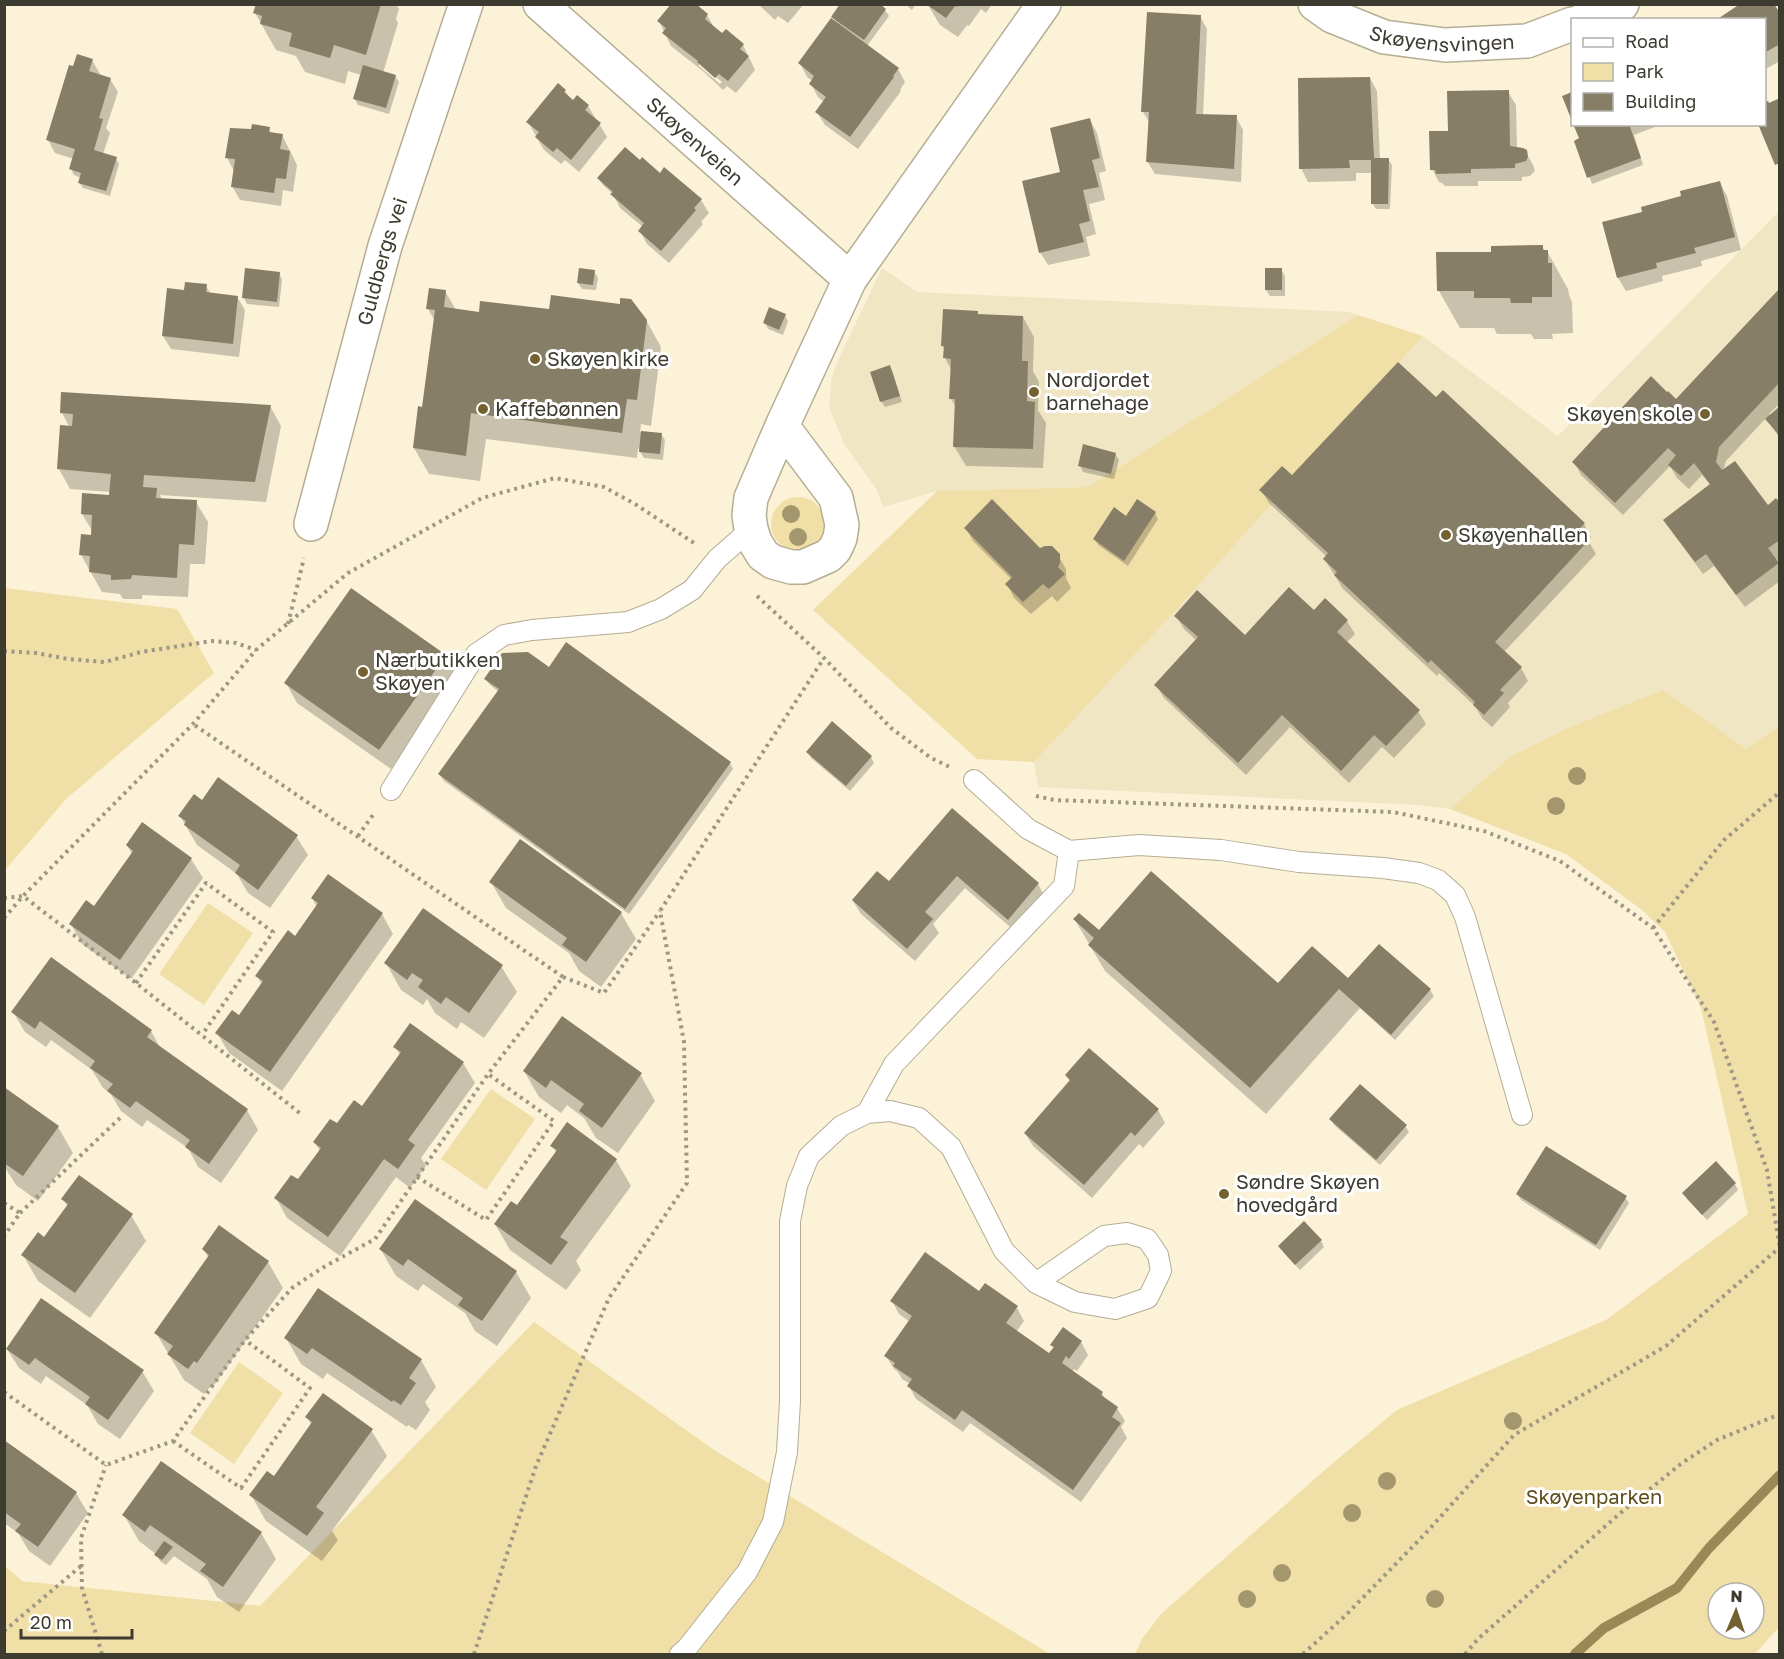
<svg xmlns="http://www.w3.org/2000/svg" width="1784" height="1659" font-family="'Golos Text',sans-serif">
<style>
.built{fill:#f1e6c4}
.green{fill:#f1dfa8;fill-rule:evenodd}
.shadow{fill:#0003;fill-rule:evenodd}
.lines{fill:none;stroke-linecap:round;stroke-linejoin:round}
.stream{stroke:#9a8956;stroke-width:10}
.building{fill:#867e66}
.lane-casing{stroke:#b5ad94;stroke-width:22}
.street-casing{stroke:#b5ad94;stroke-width:36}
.path{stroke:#9d9784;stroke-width:4;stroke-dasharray:3 4.5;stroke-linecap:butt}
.lane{stroke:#fff;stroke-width:20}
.street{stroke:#fff;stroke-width:33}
.tree{fill:#a4976d}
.poi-dot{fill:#736230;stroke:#fff;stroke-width:2}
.labels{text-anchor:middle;stroke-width:6;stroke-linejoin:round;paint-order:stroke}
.street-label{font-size:20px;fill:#3d3a2f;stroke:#fff}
.poi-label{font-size:20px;fill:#3d3a2f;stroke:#fff;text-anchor:start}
.park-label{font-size:20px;fill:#5d4c16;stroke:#fff}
</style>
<rect width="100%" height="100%" fill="#fbf2d7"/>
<path class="built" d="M1779,211V726L1746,750L1510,757L1450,809L1418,805L1038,787L1034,762L1423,336L1558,436Z
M882,268L917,292L1349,312L1358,315L1088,487L937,491L883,507L877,490L844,444L829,407L832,376L839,358Z"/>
<path class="green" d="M1358,315L1423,336L1175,611L1034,762L977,759L813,610L937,491L1088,487Z
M771 524a27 27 0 1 1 54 0a27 27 0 1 1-54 0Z
M5,588L177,609L214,673L67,798L5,870Z
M1663,690L1746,749L1779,726V1627L1755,1654H1135L1142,1639L1161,1614L1334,1462L1397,1410L1606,1320L1748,1214L1701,1008L1665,932L1642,910L1566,854L1450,809L1510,757L1568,728ZM1718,1593H1754V1629H1718Z
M208,903L253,933L204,1005L159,974Z
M491,1089L535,1119L486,1190L441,1159Z
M534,1322L714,1450L1050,1654H5L4,1565L22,1581L260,1606Z
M239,1362L283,1393L234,1464L190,1433Z"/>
<path class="shadow" d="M257,4H396L399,9L396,19L398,23L383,73L395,76L399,82L389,114L358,105L354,98L361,75L348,71L345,84L305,72L296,56L276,50L255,13Z
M758,4H804L788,23L778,16L775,20Z
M905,4H916L912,10Z
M992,4L986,13L981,9L969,26L967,25L958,37L940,25L928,5Z
M885,10L889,16L867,46L898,69L905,82L900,90L901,91L858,149L825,125L817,112L824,102L818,97L811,84L813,81L807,77L800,63L838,25L833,17Z
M707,15L715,29L743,45L755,70L736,93L727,86L723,90L704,72L671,46L659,21ZM699,62L722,82L720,84L699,66Z
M1200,16L1207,29L1203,116L1236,117L1243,130L1241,182L1155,174L1147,161L1150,123L1143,112Z
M1780,16V61L1764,70V20Z
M92,60L100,74L99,75L110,79L118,92L106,128L110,133L103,154L116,158L119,164L110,196L83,188L79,182L81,178L74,175L71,169L74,159L55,153L48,140Z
M1370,78L1377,91L1380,160L1388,159L1392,165L1390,209H1376L1372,203L1373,173H1356V181L1308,182L1301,168Z
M558,85L565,91L573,102L588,106L607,137L579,172L565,160L561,164L544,150L528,122Z
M1508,92L1516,105L1517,149L1525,151L1533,165L1535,171L1530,176L1522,177V181H1478V186H1445L1442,183L1439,182L1432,169L1449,132Z
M1090,120L1097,133L1106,171L1099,173L1105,200L1089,204L1096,234L1086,237L1090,256L1048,265L1040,252Z
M1575,124H1663L1634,135L1643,165L1592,184L1576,141L1583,145Z
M269,128L272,134L282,135L297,165L293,192L283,190L281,206L240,200L232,186L234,171L227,158L253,131Z
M640,162L660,175L665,169L701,200L709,213L701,222L703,224L669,263L647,244L640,231L643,227L620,208L613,194L603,185L599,179Z
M1720,183L1727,196L1741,250L1701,261L1702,266L1662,276L1663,281L1626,291L1618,278L1604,223L1644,213Z
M1542,246L1545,251H1547L1568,289L1569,295L1572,302L1573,333L1552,334L1553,339H1534L1531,334H1497L1494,328H1460L1439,291L1492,253Z
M1281,269L1285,276V296H1270L1266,290Z
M594,271L598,278L596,290L582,289L578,283Z
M279,273L282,280L279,307L247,304L244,298Z
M206,286L211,294L237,297L245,310L239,357L171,349L163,336L186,291Z
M1780,290V403L1769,414L1771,416L1780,408V439L1766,418L1726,461L1723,471L1767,507L1780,505V558L1775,561L1780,567V581L1745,607L1714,566L1703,574L1673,533L1665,520L1711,486L1702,475L1689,489L1677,478L1670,466L1623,515L1581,475L1574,462L1677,401Z
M445,291L456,310L480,314L646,320L661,347L651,426L641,424L640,432L661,434L665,440L663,460L644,458L638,448L637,458L486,439L480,481L429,474L414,448L424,409L435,321L428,309Z
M977,312L979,315L1023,317L1034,337L1033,371L1039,382L1038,410L1046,423L1043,468L966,466L954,446L956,407L951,399L952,371L945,358V350L942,346Z
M785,315L788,321L783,335L768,329L765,323Z
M890,367L893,373L902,402L885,407L881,401Z
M1436,399L1584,524L1591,537L1588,540L1596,554L1504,652L1521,668L1528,681L1508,703L1510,707L1492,727L1482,718L1475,706L1439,673L1437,676L1343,589L1325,560L1327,557L1269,503L1261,490L1292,477Z
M270,406L281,426L266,502L160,495L162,500L196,502L208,522L205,564H190L188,597L142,595V599H123L120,594L102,592L81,555L92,537L93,532L82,514L111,497V492L70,489L59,469L70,428L62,413Z
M1115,454L1119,460L1114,479L1083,472L1080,466Z
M1155,513L1158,519L1128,566L1098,545L1095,539Z
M966,528L1058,555L1066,569V578L1071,588L1057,602L1052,596L1031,614L1014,598L1007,584L1012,580L973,541Z
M1314,613L1347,621L1355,634L1346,643L1418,711L1426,724L1394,758L1382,747L1349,783L1290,727L1246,775L1164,698L1156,685L1197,641L1184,629L1176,616L1245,637Z
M444,656L456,676L391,769L297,703L286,683Z
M549,669L730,763L733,769L629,914L444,781L440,775L499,692L490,685L486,679Z
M808,752L871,757L874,763L850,791L811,758Z
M202,802L296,836L308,855L270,908L248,893L237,874L197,845L180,816Z
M952,810L1038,884L1045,897L1016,932L965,888L933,924L939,933L915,961L861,914L853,901L889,883Z
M127,845L191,859L203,878L131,979L82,944L71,924L94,908L132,854Z
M491,882L621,913L636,939L601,987L579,971L569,953L506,908Z
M312,898L382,914L393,934L282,1091L229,1053L217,1033L239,1017L262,985L257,976L295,938L317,907Z
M1075,920L1099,932L1278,986L1348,981L1379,946L1430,990L1434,996L1395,1040L1360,1008L1266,1114L1105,971Z
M51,959L151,1031L161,1049L247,1110L258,1130L221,1183L198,1167L188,1148L147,1120L142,1127L121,1111L110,1093L103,1088L92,1070L51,1040L46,1047L25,1032L13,1012Z
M386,963L501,966L517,992L484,1038L461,1022L457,1029L435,1013L427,999L423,1005L401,990Z
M410,1025L463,1063L475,1083L421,1158L426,1166L410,1188L396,1177L340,1256L287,1218L276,1198L298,1181L320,1151L315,1143L362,1108L400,1055L395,1047Z
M524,1071L640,1074L655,1101L618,1153L596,1138L584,1118L567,1105L561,1113L539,1097Z
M1067,1075L1158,1110L1165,1123L1143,1148L1139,1144L1092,1198L1033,1146L1025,1133L1070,1082Z
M1331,1119L1405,1126L1409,1132L1380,1165L1334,1125Z
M58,1127L73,1153L38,1201L16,1185L4,1166V1154Z
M552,1146L616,1160L631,1186L576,1261L581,1270L566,1290L510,1250L495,1224L517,1207L557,1154Z
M1735,1184L1738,1190L1707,1220L1687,1199L1684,1193Z
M1517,1194L1625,1197L1629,1203L1600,1250L1521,1200Z
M63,1199L131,1215L146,1241L90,1318L38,1281L23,1255L45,1239L68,1207Z
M415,1201L516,1272L531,1298L497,1346L475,1331L465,1313L423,1284L418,1291L396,1276L381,1250Z
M1321,1241L1324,1247L1300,1270L1283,1252Z
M203,1249L268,1262L283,1288L212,1388L210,1387L204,1394L184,1380L156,1333L209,1258Z
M980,1293L1017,1308L1024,1321L1016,1332L1049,1355L1054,1349L1052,1345L1081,1342L1088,1355L1077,1371L1074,1369L1072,1372L1102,1393L1106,1401L1117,1408L1125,1421L1121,1427L1127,1438L1081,1502L970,1423L963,1432L916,1399L909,1386L910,1384L902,1379L898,1372L894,1369L886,1356L910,1322L899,1314L892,1301Z
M286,1338L421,1360L436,1387L425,1402L430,1410L416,1430L408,1425L407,1427L327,1373L323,1379L301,1364Z
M7,1349L142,1371L154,1391L120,1439L98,1424L87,1405L46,1376L41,1384L19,1368Z
M307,1417L371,1430L387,1456L332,1531L338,1540L322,1561L266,1521L251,1495L274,1478L312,1426Z
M4,1442L76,1493L88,1513L50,1566L29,1551L18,1533L4,1523Z
M161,1463L261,1533L276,1559L239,1612L217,1597L207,1579L174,1556L166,1565L160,1561L156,1554L139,1541L124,1515Z"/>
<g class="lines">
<path class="stream" d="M1575,1654L1604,1628L1677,1588L1709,1548L1780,1475"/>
</g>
<path class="building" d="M256,4H381L366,55L334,45L330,58L289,46L292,33L260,24L262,16L253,13Z
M671,4H696L708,14L705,19L722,33L726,29L744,44L740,49L749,56L728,81L719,74L715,78L697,62L698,61L662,33L666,28L657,21Z
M840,4H880L886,9L864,40L831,17Z
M926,4H959L957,7L955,6L946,18Z
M1740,4H1774L1780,13V44L1764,53V20H1716Z
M1147,12L1201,15L1196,114L1237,115L1234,169L1146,162L1149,112H1141Z
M831,18L899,68L893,76L894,77L850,137L815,112L826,97L809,84L814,76L798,63Z
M77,54L93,59L89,71L111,78L99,118L103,119L94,150L117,157L106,191L78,183L81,173L69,169L75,149L46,140L69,65L73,66Z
M363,65L396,75L386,108L353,99Z
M1370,77L1374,158H1389L1388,204H1371V160H1349L1350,168L1299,169L1298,78Z
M558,83L566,90L564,92L573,100L577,95L589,105L585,110L601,123L571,160L557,148L553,152L535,137L539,132L526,122Z
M1509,90L1510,146L1523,148L1527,150L1528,157L1526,161L1515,164V168L1471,169V173L1436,174L1435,170H1430L1429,131H1448L1447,91Z
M1572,92V121L1562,96Z
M1780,98V163L1775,165L1758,124H1764V102L1768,101L1769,103Z
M1090,118L1100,158L1092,160L1099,187L1083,190L1090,221L1079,224L1084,242L1039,253L1022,181L1060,172L1050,128Z
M252,124L270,127L269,132L283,134L280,149L290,151L286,179L276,178L274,193L231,187L235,159L225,158L230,128L251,129Z
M1573,124H1629L1641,158L1587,178L1574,141L1579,138Z
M625,147L640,160L642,157L660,173L664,167L702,199L694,208L696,210L661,251L638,231L644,223L610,194L613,192L597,178Z
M1720,181L1735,237L1694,248L1696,253L1656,263L1657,268L1617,278L1602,222L1642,212L1641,207L1681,196L1680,191Z
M1543,245V250H1548V263H1552V297H1532V303H1511L1510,298H1474V291H1437L1436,252H1491V246Z
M245,268L280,272L277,302L242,298Z
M579,268L595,270L593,285L577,283Z
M1265,268H1282V290H1265Z
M185,282L207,284L206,292L238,296L233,344L162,336L167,288L184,290Z
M429,288L446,290L444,307L479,312L480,301L549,309L551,295L620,304V298L631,299L647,320L637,400L627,399L622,433L471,413L466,456L413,448L418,406L422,407L435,310L426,309Z
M1780,288V382L1719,447L1716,462L1722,470L1735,461L1768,505L1776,498L1780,503V540L1768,548L1779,563L1736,595L1706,554L1695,562L1663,520L1710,484L1694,463L1681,476L1668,465L1676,455L1668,448L1615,503L1572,462L1651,376L1667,392L1668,391L1676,399Z
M769,307L786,314L779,330L763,323Z
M943,309L978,311V314L1023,316L1022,361H1028L1027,401L1035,402L1033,449L953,447L955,399H949L951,359L943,358L944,346H941Z
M1398,362L1436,397L1443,390L1585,523L1578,530L1589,540L1495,642L1522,667L1500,690L1504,693L1484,715L1473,705L1475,702L1431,660L1428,663L1334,575L1337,572L1323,559L1328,553L1259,490L1282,466L1292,475Z
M890,365L900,396L880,402L870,372Z
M61,392L271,405L255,482L144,475L143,487L157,488L156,498L197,500L194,545L179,544L177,578L132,575L131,579L111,580V575L89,572L90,556L79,555L81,534L91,535L92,515L81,514L82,493L109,495L111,474L57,469L60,425L72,426L73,414L60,413Z
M1780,406V436L1765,419Z
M641,431L662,433L660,454L639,452Z
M1083,444L1116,453L1111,474L1078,466Z
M992,499L1040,548L1045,546H1052L1060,554V563L1058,567L1065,574L1049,589L1043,584L1023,602L1005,584L1012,577L964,528Z
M1137,499L1156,512L1124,561L1093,539L1114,507L1126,516Z
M1289,587L1314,610L1325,598L1348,620L1337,632L1420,710L1386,746L1374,735L1341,771L1282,715L1238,763L1154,685L1198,637L1174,616L1197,590L1245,635Z
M351,588L446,655L379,750L284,683Z
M566,642L731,762L625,909L438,774L499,689L484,679L502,653L528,652L549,667Z
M832,721L872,756L846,786L806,752Z
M218,777L298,835L258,890L235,873L240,865L184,825L186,821L178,816L194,794L202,800Z
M952,808L1039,883L1008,920L957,876L925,912L933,919L907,949L852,900L877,871L889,881Z
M142,822L192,858L120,960L69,924L86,900L94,906L133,851L126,845Z
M520,839L622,912L586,962L562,945L567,938L489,882Z
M1151,871L1278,983L1312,946L1348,978L1379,944L1431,989L1391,1035L1339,989L1250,1088L1088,945L1094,938L1073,919L1079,913L1099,930Z
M328,874L383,913L270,1072L215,1033L232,1010L239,1015L263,981L255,976L288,930L295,936L318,903L311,898Z
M423,908L503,965L469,1013L446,997L441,1004L418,987L423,980L412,973L407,980L384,963Z
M51,957L152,1030L147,1037L248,1109L209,1164L185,1147L190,1140L136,1101L130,1108L107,1091L113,1084L90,1068L95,1061L40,1021L35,1029L11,1012Z
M562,1016L642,1073L602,1128L579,1111L584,1104L551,1080L546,1088L523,1071Z
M410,1023L464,1062L408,1140L415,1145L398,1169L384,1159L328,1237L274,1198L291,1175L298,1179L321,1148L313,1142L330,1119L337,1123L354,1100L362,1106L401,1052L393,1047Z
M1089,1048L1159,1109L1135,1136L1131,1132L1084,1185L1024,1133L1070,1080L1065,1075Z
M1360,1084L1407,1125L1376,1160L1329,1119Z
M4,1087L59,1126L23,1176L4,1163Z
M567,1122L617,1159L560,1237L568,1242L551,1265L494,1224L511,1201L517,1205L557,1150L550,1146Z
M1546,1146L1627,1196L1596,1245L1516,1194Z
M1716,1161L1736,1183L1702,1215L1682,1193Z
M79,1175L133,1214L75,1293L21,1255L38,1232L44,1237L68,1204L61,1199Z
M415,1199L517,1271L482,1321L458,1305L463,1298L408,1259L403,1266L379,1249Z
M1304,1221L1322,1240L1295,1265L1278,1246Z
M219,1225L269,1261L197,1363L194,1361L188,1369L167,1354L173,1346L154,1333L209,1255L202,1249Z
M925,1252L979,1291L985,1283L1018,1306L1006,1323L1049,1353L1054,1347L1050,1345L1063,1327L1082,1341L1069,1359L1066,1356L1062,1363L1103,1392L1101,1395L1118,1407L1112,1417L1121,1423L1073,1490L962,1410L955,1420L907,1386L912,1379L893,1366L895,1363L884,1356L912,1316L890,1301Z
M318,1288L422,1359L409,1378L416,1383L401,1405L393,1400L392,1402L312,1348L307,1354L284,1338Z
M41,1298L144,1370L108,1420L85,1404L90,1397L35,1358L29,1365L6,1349Z
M323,1393L373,1429L316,1507L324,1513L307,1536L249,1495L267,1471L274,1476L312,1422L305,1417Z
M4,1440L77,1492L38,1547L15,1531L21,1524L4,1512Z
M161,1461L262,1532L223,1587L200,1571L206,1564L150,1525L145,1532L122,1515Z
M164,1541L173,1547L162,1560L154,1555Z"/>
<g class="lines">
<defs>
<path id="lane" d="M391,790L476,654L504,635L532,630L628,622L661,609L692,590L717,559L751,529
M1069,851L1139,845L1221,850L1299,862L1383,868L1419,873L1438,880L1455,895L1465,917L1522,1115
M867,1113L894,1064L1064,886L1069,851L1028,829L974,780
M680,1654L687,1648L747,1572L773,1522L787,1452L790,1401V1221L797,1186L809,1156L841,1126L867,1113L890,1111L919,1118L951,1147L1004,1251L1036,1283L1075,1302L1115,1309L1148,1298L1161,1271L1158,1255L1147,1239L1127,1233L1104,1236L1036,1283"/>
<g id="street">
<path id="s1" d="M540,4L850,279"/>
<path id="s2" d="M1315,4L1332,16L1384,37L1445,45L1527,41L1572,24"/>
<path d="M1583,20L1622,4"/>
<path d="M782,426L836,498L842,525L840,538L835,549L828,556L803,567H791L773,562L763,555L755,542L751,529L749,515L751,498L760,477L782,426L850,279L1044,4"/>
<path id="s3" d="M311,524L385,246L466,4"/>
</g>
</defs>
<use href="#lane" class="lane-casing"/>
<use href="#street" class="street-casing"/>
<path class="path" d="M757,596L824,658L891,728L931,758L950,767
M288,624L304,558
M4,651L36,653L68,659L105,662L141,652L212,641L236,643L256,650
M1036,796L1054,800L1393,812L1484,831L1560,861L1653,928L1714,1022L1767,1170L1780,1248
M358,836L375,812
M4,898L23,896L136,983L301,1114
M4,918L23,896L193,724L256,650L348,573L482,498L555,478L604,487L635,504L694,543
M1653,928L1724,840L1780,792
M563,977L604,993L660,911
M136,983L206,883L273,932L202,1035
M417,1177L486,1220L554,1121L488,1074
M4,1203L20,1213L4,1236
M20,1213L120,1118
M4,1392L106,1465L173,1441L245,1340L292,1288L322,1268L375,1239L488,1074L563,977L193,724
M173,1441L241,1488L310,1388L245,1340
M4,1631L81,1566
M102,1654L82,1588L81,1538L106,1465
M474,1654L536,1466L609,1298L687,1183L684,1042L660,911L824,658
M1303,1654L1345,1616L1425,1534L1514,1435L1666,1346L1779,1248
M1465,1654L1478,1639L1618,1515L1682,1463L1717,1440L1780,1414"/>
<use href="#lane" class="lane"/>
<use href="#street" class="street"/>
</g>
<g class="tree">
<circle cx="791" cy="514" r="9"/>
<circle cx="798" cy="537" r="9"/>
<circle cx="1577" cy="776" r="9"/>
<circle cx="1556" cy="806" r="9"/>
<circle cx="1513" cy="1421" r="9"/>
<circle cx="1387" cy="1481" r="9"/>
<circle cx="1352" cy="1513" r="9"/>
<circle cx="1282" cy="1573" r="9"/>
<circle cx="1247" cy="1599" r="9"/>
<circle cx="1435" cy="1599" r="9"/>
</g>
<g class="poi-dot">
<circle cx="535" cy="359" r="6"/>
<circle cx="1034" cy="392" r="6"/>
<circle cx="483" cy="409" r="6"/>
<circle cx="1705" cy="414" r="6"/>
<circle cx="1446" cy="535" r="6"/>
<circle cx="363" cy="672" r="6"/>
<circle cx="1224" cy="1194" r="6"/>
</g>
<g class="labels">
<g class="street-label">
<text dy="7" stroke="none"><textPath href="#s2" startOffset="135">Skøyensvingen</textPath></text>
<text dy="7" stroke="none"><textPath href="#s1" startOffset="207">Skøyenveien</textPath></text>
<text dy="7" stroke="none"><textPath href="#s3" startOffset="272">Guldbergs vei</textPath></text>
</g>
<g class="poi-label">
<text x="547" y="366">Skøyen kirke</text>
<text x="1046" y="387">Nordjordet<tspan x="1046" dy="23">barnehage</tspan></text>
<text x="495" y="416">Kaffebønnen</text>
<text x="1693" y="421" text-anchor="end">Skøyen skole</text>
<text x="1458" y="542">Skøyenhallen</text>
<text x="375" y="667">Nærbutikken<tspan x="375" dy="23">Skøyen</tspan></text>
<text x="1236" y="1189">Søndre Skøyen<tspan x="1236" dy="23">hovedgård</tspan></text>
</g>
<g class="park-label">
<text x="1594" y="1504">Skøyenparken</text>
</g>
</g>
<rect width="1784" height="1659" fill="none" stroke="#3d3a2f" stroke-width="12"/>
<rect x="1571" y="18" width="195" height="108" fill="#ffffff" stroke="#b1b0ac" stroke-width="1.5"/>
<rect x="1583" y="38" width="30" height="9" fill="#ffffff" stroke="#b1b0ac" stroke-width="1.5"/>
<text x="1625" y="48" font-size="18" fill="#3d3a2f">Road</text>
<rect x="1583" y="63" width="30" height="18" fill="#f1dfa8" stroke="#b1b0ac" stroke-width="1.5"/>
<text x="1625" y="78" font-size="18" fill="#3d3a2f">Park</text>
<rect x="1583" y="93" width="30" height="18" fill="#867e66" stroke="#b1b0ac" stroke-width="1.5"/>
<text x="1625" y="108" font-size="18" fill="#3d3a2f">Building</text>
<g transform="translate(1736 1611) rotate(2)"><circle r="28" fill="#ffffff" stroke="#b1b0ac" stroke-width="1.5"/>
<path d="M0-4.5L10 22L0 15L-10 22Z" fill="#736230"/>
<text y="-9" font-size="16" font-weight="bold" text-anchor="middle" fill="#3d3a2f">N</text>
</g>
<path d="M21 1629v9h111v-9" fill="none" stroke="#3d3a2f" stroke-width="3"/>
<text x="30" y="1629" font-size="18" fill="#3d3a2f" stroke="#ffffff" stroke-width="4.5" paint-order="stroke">20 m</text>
</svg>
